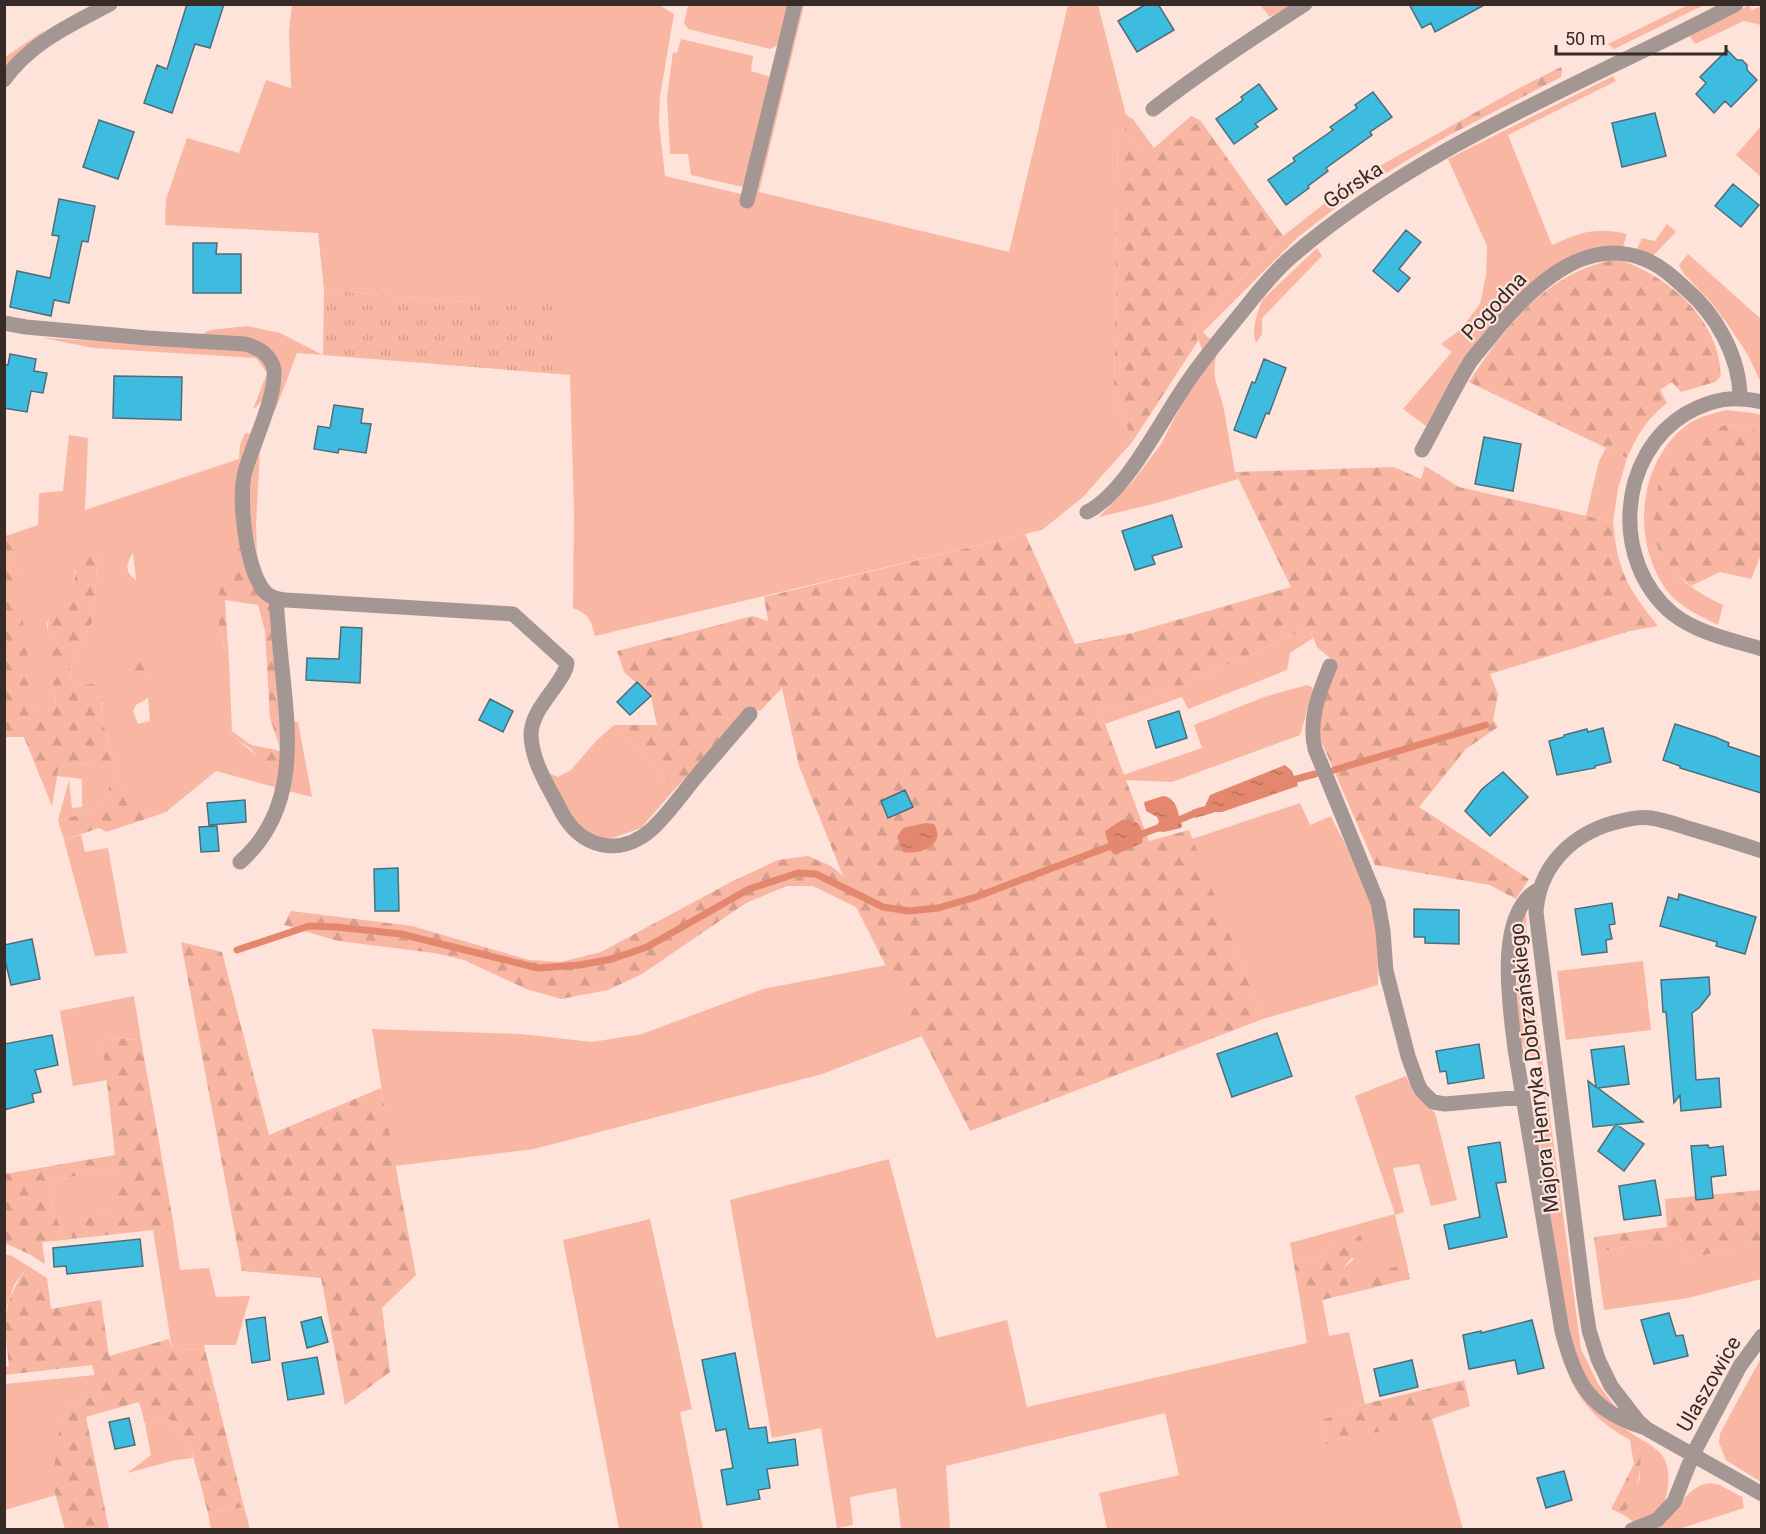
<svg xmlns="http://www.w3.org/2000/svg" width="1766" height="1534" font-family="Roboto,sans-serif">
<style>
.grass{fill:#f8b6a3;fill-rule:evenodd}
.forest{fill:url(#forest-firs)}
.park{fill:url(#park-tufts)}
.water{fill:url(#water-ripples)}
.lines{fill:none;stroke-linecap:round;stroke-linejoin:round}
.stream{stroke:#e3886e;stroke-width:7}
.building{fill:#3ebce0;stroke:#4e6d78;stroke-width:1.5}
.minor{stroke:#a49692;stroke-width:15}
.labels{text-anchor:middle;stroke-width:4.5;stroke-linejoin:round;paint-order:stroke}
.street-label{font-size:21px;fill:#372b27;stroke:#fee3db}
</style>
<defs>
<pattern id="forest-firs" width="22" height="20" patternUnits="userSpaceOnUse" patternTransform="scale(1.5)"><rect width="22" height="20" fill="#f8b6a3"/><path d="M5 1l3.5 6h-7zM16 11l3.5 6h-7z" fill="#d59d8c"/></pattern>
<pattern id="park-tufts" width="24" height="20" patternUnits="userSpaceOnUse" patternTransform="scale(1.5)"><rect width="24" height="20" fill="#f8b6a3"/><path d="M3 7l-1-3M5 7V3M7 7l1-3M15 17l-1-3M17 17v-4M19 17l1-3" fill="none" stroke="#d59d8c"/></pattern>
<pattern id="water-ripples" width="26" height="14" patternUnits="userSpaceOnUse" patternTransform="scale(1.5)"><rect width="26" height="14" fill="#e3886e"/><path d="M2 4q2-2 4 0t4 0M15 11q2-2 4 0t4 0" fill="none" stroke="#b96f5a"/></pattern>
</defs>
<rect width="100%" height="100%" fill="#fee3db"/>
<path class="grass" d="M292,5H659L674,14L660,96L659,122L665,176L741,194L802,5H804L759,192L1009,252L1068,5H1098L1126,115L1133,119L1154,148L1191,116L1200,120C1175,143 1146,181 1126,128L1118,125L1114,398L1133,441L1083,497L1042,530L595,636C591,620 589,614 573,608L574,512L570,375L558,374L557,303H478L324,290L318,233L165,225L166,199L187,138L239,153L266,80L291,88L289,31Z
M688,5H788L778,45L770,49L688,29L684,23Z
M1260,5H1290L1270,17Z
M1688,5H1704L1614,49L1608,44Z
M1749,5L1752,10L1761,6V25L1744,21L1695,44L1690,36Z
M45,30L5,70V57Z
M681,39L753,56L751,71L771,77L743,187L691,175L688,154H670L667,97L673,52L677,53Z
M1613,76L1616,81L1508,135L1552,245C1581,232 1595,227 1627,234L1623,247L1523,292L1492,323L1462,360L1426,426L1403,409L1452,352L1441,344L1460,330L1480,304L1486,275L1487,246L1448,159Z
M1761,126V177L1736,155Z
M1437,134L1442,139L1360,189L1298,237L1203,332L1210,339L1202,350L1194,327L1283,236L1356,179Z
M1667,224L1676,232L1653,256L1636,251L1642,238L1655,241Z
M1317,248L1322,256L1262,318V334L1256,343C1251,331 1257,311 1263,299Z
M1688,254L1761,319V383L1748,355L1726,322L1710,301L1684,274L1679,265Z
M247,326L280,333L323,355L297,353L275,411C272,400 281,390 282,379C284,332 230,339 198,336L210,330Z
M43,338L229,348L252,352L267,366C266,383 269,399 253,409L267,373L256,358L94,348Z
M1218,350C1209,378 1219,385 1224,410C1228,431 1231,452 1235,472L1238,479L1157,503L1099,517L1134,480L1161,444L1186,396Z
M1726,410L1753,413L1761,415V431L1727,425L1659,551C1675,578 1694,591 1723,605L1718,625C1702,617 1680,607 1668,592C1630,542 1637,459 1691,422C1702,416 1715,413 1726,410Z
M245,433L251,434L241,547L218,611L222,641L229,662L232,731L229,734C249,748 270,765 278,788L216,771L166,812L146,819L147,810L127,805L100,713L103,703L83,685L71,679L70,665L93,620L97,568L101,554L75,571L73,587L68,594L52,607L47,624L56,705L33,709L12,534L38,525L39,493L63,491L69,435L88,438L85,510L239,459L240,445ZM133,553L136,579V580C124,571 126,564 133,553ZM143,652L147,681L131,684L125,675ZM148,698L150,721L138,724L133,711L136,705Z
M1606,448L1627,458L1618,489L1613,522L1586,516L1599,461Z
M260,450L256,524L257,553C249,517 245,485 260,450Z
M1309,628L1313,638L1290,653L1287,670L1188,709L1182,697L1105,724L1100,711L1174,689Z
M1307,685L1312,687L1313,691L1300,735L1172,782L1125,780L1123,775L1202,748L1194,725L1264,697Z
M289,720L298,722L312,797L285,790Z
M614,725L674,790L641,828L612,838H592L576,824L549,773L558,777L571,770L596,741Z
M93,763L102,766L109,779V796L95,811L58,820L69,780L72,808L82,807V779L57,776L59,765Z
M1300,803L1310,825L1331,816C1342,840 1357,863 1366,888C1378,919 1378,952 1378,985L1263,1019L1192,839Z
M81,835L85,852L108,848L127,953L95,956L64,840Z
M1526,912L1527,944L1581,1349L1598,1384L1620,1413L1598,1394L1586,1377L1572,1348L1563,1304L1539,1138L1547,1118L1540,1066L1525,1050L1520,1036L1518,1020L1516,934Z
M1643,961L1651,1030L1566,1040L1557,971Z
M886,965L922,1036L822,1074L534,1149L394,1166L372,1029L521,1034L592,1042L642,1034L763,989Z
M134,996L141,1040L105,1038L103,1047L108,1080L73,1086L60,1011Z
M1406,1076L1414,1094L1435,1113L1457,1200L1431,1206L1419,1164L1393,1168L1404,1212L1395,1215L1407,1264L1337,1281L1339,1272L1354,1259L1333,1245L1320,1257L1294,1265L1290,1243L1395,1214L1355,1096Z
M889,1159L936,1338L1007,1320L1027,1407L1307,1343L1301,1305L1322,1299L1329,1336L1349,1332L1365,1404L1322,1420L1326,1443L1432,1419L1463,1529H1107L1099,1493L1179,1475L1165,1413L946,1466L950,1529H901L896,1488L850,1497L853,1525L837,1528L821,1428L772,1438L730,1200Z
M114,1167L118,1211L76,1220L71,1239L65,1240L52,1206L50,1182Z
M650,1219L692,1409L680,1412L703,1529H619L563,1240Z
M173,1221L180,1270L209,1268L216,1297L250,1296L236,1345H204L205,1350L172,1349L153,1230Z
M1680,1238L1684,1259L1744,1247L1761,1240V1279L1688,1298L1604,1310L1596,1252Z
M5,1254L12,1256L28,1266L14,1285L5,1311Z
M1761,1358V1482L1726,1460L1719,1443L1720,1434L1731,1413Z
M95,1375L100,1395L71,1402L55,1442L56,1495L5,1510V1384Z
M1569,1377C1587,1397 1605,1415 1627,1430C1637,1438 1652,1444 1661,1454C1673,1467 1670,1502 1656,1514C1651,1518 1641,1520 1635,1523L1624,1515L1640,1478L1639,1448L1631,1447L1630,1440C1601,1424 1584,1407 1569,1377Z
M170,1419L192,1452L193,1458L176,1460L127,1473L151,1455L145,1424Z
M1710,1483L1720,1485L1742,1497L1744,1508L1679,1529L1656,1530C1677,1516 1684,1486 1710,1483Z
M244,1507L250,1529H211L208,1513Z"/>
<path class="forest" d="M1561,67L1562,70L1561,77L1442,139L1437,134L1510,93Z
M1200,120L1283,236L1194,327L1198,341L1133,441L1114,398L1118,125L1126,127C1145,181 1175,142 1200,120Z
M1618,259C1669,277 1719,318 1721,376L1715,382L1681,392L1672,382L1660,390L1667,403C1646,420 1638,434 1627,458L1469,382C1506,326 1547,271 1618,259Z
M1727,425L1761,431V555L1751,579L1720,572L1691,586L1670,569L1659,551L1653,527L1659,482L1681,446L1709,430Z
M1425,466L1459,487L1613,522C1618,572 1627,587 1658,626L1630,631L1490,674L1498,694L1493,720L1498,727L1466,749L1419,807L1529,879L1516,899L1490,885L1375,865L1322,743C1316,715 1325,689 1337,664L1317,647L1309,628L1174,689L1100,711L1149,841L1189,830L1263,1019L970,1131L856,907L813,886H787L746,903L642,974L608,990L561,999L526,989L464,960L434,953L338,941L284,925L291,911L412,926L529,960L561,962L601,952L731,882L778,860L808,856L831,866L843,876L799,766L782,688L760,711L752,708L674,790L614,725H657L651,696L624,672L617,651L753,616L768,621L764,597L1025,534L1075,644L1132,633L1291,587L1235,472L1394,467L1421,479Z
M12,534L34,709L56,704C54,684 42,621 52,606C57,599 68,597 72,587C80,568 72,548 100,545L101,554L97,568L93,620L70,665L71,679L83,685L93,684C103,692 104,700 100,713L127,805L141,803L147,809L146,819L106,832L99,828L64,840L58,820L95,811L109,796V779L102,767L93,763L59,765L52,806L24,737H5L4,536Z
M241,546L272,602L274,661L284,721L279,786L251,749L229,734L232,731L251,745L281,751L270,718L265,631L258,605L225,600L229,662C224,646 218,628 218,611C217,591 225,560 241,546Z
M143,650L147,681L131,685L127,682L125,675Z
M181,942L222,952L269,1135L381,1088L416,1275L382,1308L390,1372L345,1405L321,1278L242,1271Z
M105,1038L141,1040L173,1221L153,1230L71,1239L75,1220L117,1211L114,1167L50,1182L52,1206L65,1240L42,1242L45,1264L29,1254L5,1243V1174L115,1155L103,1047Z
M1761,1190V1240L1744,1247L1684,1259L1680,1238L1596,1252L1594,1237L1667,1227L1665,1199Z
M1353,1236H1361L1364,1245C1355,1256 1340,1267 1338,1280L1407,1264L1410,1279L1301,1305L1294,1265L1320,1257L1333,1245Z
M28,1266L47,1278L51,1309L101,1300L109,1356L169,1339L172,1349L205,1350L244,1507L208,1513L192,1452L170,1419L145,1424L139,1402L86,1417L109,1529H65L55,1493V1442L71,1402L100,1395L92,1365L5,1375V1367L9,1366C4,1319 0,1307 28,1266Z
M1464,1380L1470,1406L1432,1419L1326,1444L1322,1420L1365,1404Z
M1631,1447H1639C1644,1473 1635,1493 1624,1515L1611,1509L1634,1464Z"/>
<path class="park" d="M324,290L478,303H558V374L323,355Z"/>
<path class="water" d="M1285,765L1292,771L1298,786L1222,812H1216L1195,818L1192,810L1205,806L1210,795Z
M1163,796C1178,798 1177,813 1182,825L1181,828L1164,832L1155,831L1159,821L1157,817L1146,811L1144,802Z
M1122,820C1138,818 1145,828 1142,843L1115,855L1110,850L1105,831Z
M926,823L934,824C947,845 920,855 903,852L897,837L903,828Z"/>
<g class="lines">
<path class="stream" d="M1334,770L1486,725
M1289,781L1315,774
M1174,822L1200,811
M1134,837L1163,826
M237,950L309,926L337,927L401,934L538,968L580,965L612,959L647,947L749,889L798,873L816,874L883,907L909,911L938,908L976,897L1116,844"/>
</g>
<path class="building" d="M187,4H224L210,48L195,44L172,113L144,103L157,65L167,69Z
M1146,4H1158L1174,30L1137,52L1118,21Z
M1409,4H1486L1435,32L1431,23L1422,28Z
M1727,50L1737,60H1742L1747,65V70L1757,80L1731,107L1725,101L1714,113L1696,94L1706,83L1700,77Z
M1259,84L1277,109L1255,124L1258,127L1234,144L1216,119L1243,100L1241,97Z
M1373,92L1392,117L1370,132L1372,135L1326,168L1328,171L1308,186L1309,188L1286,205L1268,180L1295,161L1293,158L1333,130L1330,127L1357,108L1355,105Z
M1655,113L1666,156L1622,167L1612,123Z
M99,120L134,132L118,179L83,167Z
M1733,184L1759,205L1741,227L1715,206Z
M59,199L95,206L88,242L82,241L69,303L54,300L51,316L10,307L17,271L50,278L59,236L52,235Z
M1406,230L1421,242L1399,269L1410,278L1398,292L1373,271Z
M193,243H217L216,254H241V293H193Z
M10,354L36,359L34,371L47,373L43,393L31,391L27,412L4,408V365H8Z
M1264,359L1286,368L1269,414L1266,413L1256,438L1234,430L1252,382L1255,383Z
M114,376L182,377L181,420L113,418Z
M334,405L363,409L361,423L371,424L366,453L339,449L338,453L314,449L318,426L330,428Z
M1484,437L1521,444L1513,491L1475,484Z
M1172,515L1182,547L1152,556L1155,564L1135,570L1122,531Z
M341,627L362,628L360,683L306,680L307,658L339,659Z
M637,682L651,696L630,715L617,702Z
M490,699L513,711L503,732L479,720Z
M1179,711L1187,738L1156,748L1148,721Z
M1675,724L1715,737L1729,743L1728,746L1761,757V793L1680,768V766L1663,760Z
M1603,728L1611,762L1595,766V768L1557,775L1549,741L1564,737V735L1587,729L1588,732Z
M1503,772L1528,797L1490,836L1465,811L1482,789Z
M905,790L913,807L888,818L881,801Z
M245,800L246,822L209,825L207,803Z
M217,826L219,851L201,852L199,827Z
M398,868L399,911H375L374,869Z
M1679,894L1756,917L1745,954L1716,946L1717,942L1660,926L1668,897L1678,900Z
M1612,903L1615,924L1609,925L1612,939L1606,940L1607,952L1582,955L1575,909Z
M1414,909L1459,910V944L1425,943V937H1414Z
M32,939L40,979L11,985L4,956V945Z
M1709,977L1710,994L1699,1008L1692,1013L1696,1080L1719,1078L1721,1107L1681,1111L1680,1095L1674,1103L1666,1012H1663L1661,980Z
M1277,1033L1292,1076L1232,1097L1217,1054Z
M52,1035L58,1065L35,1070L41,1092L32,1094L34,1102L4,1110V1044Z
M1479,1044L1484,1078L1448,1084L1446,1071L1440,1072L1436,1051Z
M1624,1046L1629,1084L1598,1088L1643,1122L1593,1127L1588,1081L1596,1087L1591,1050Z
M1616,1124L1644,1144L1624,1171L1598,1151Z
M1500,1142L1506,1182L1496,1183L1507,1237L1449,1249L1444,1225L1480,1217L1468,1147Z
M1708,1145L1709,1148L1723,1146L1726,1175L1711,1177L1713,1198L1696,1200L1691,1146Z
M1655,1180L1661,1215L1624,1220L1619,1186Z
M140,1239L143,1266L67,1274L66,1266L54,1267L53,1248Z
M1669,1313L1676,1336L1683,1335L1688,1356L1654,1364L1641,1320Z
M265,1317L270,1360L252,1363L246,1320Z
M321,1317L328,1342L307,1348L301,1322Z
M1532,1320L1544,1368L1518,1374L1515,1360L1469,1369L1463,1335L1481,1331V1333Z
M735,1353L749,1429L766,1427L768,1443L795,1439L798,1465L767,1469L770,1488L758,1490L760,1499L727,1505L721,1470L733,1468L726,1429L716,1431L702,1360Z
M317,1357L324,1394L288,1400L282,1363Z
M1412,1360L1418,1387L1380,1396L1374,1369Z
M129,1418L135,1445L115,1449L109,1422Z
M1564,1471L1572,1500L1546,1508L1537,1478Z"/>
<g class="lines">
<path class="minor" d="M4,80C31,42 71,25 110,4
M1153,109C1202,71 1253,38 1305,4
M747,201L795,4
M4,323L26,327L148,338L245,344C258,347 272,356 274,370C277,394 252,446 245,472C238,499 246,570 265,592C271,598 278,599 286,600L513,614L567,663C565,683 531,707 531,735C532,763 549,787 561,811C580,848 620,858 652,829C668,814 682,794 696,777C714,756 732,735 750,714
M1762,402C1734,395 1712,399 1687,413C1617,454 1610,562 1673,614C1697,633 1732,640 1762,649
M1422,450C1438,421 1453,390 1470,362C1478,351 1488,341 1496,330C1531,288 1584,235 1644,259C1660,265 1673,277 1685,288C1716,314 1740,357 1740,398
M1087,512C1124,494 1158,426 1181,392C1199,363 1221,338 1242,312C1257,293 1272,274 1290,258C1419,146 1586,83 1736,4
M1330,666C1319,693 1308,720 1315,749L1378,903L1383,931L1386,971L1408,1056L1418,1084L1421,1090L1433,1102L1445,1104L1523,1097
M1762,851C1738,843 1715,836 1691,829C1678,825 1665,820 1651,818C1637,816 1620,821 1606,825C1567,839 1539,869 1536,912L1584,1297L1589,1330L1598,1359L1611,1386L1638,1421L1647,1429L1762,1494
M240,862C296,813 290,743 283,677C280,651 278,625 276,599
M1539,889C1494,913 1510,1006 1515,1049L1562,1331C1576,1383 1589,1410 1643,1427
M1632,1530L1657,1520L1674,1502L1693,1454L1740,1366L1762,1336"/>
</g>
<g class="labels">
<g class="street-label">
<text transform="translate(1353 185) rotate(-34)" y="7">Górska</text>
<text transform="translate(1494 306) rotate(-47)" y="7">Pogodna</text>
<text transform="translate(1534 1068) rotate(-97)" y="7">Majora Henryka Dobrzańskiego</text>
<text transform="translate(1709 1384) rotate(-60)" y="7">Ulaszowice</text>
</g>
</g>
<rect width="1766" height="1534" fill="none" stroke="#372b27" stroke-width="12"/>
<path d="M1556 45v9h170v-9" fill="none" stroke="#372b27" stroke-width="3"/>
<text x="1565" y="45" font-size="18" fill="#372b27" stroke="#fee3db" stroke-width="4.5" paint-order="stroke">50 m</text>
</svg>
